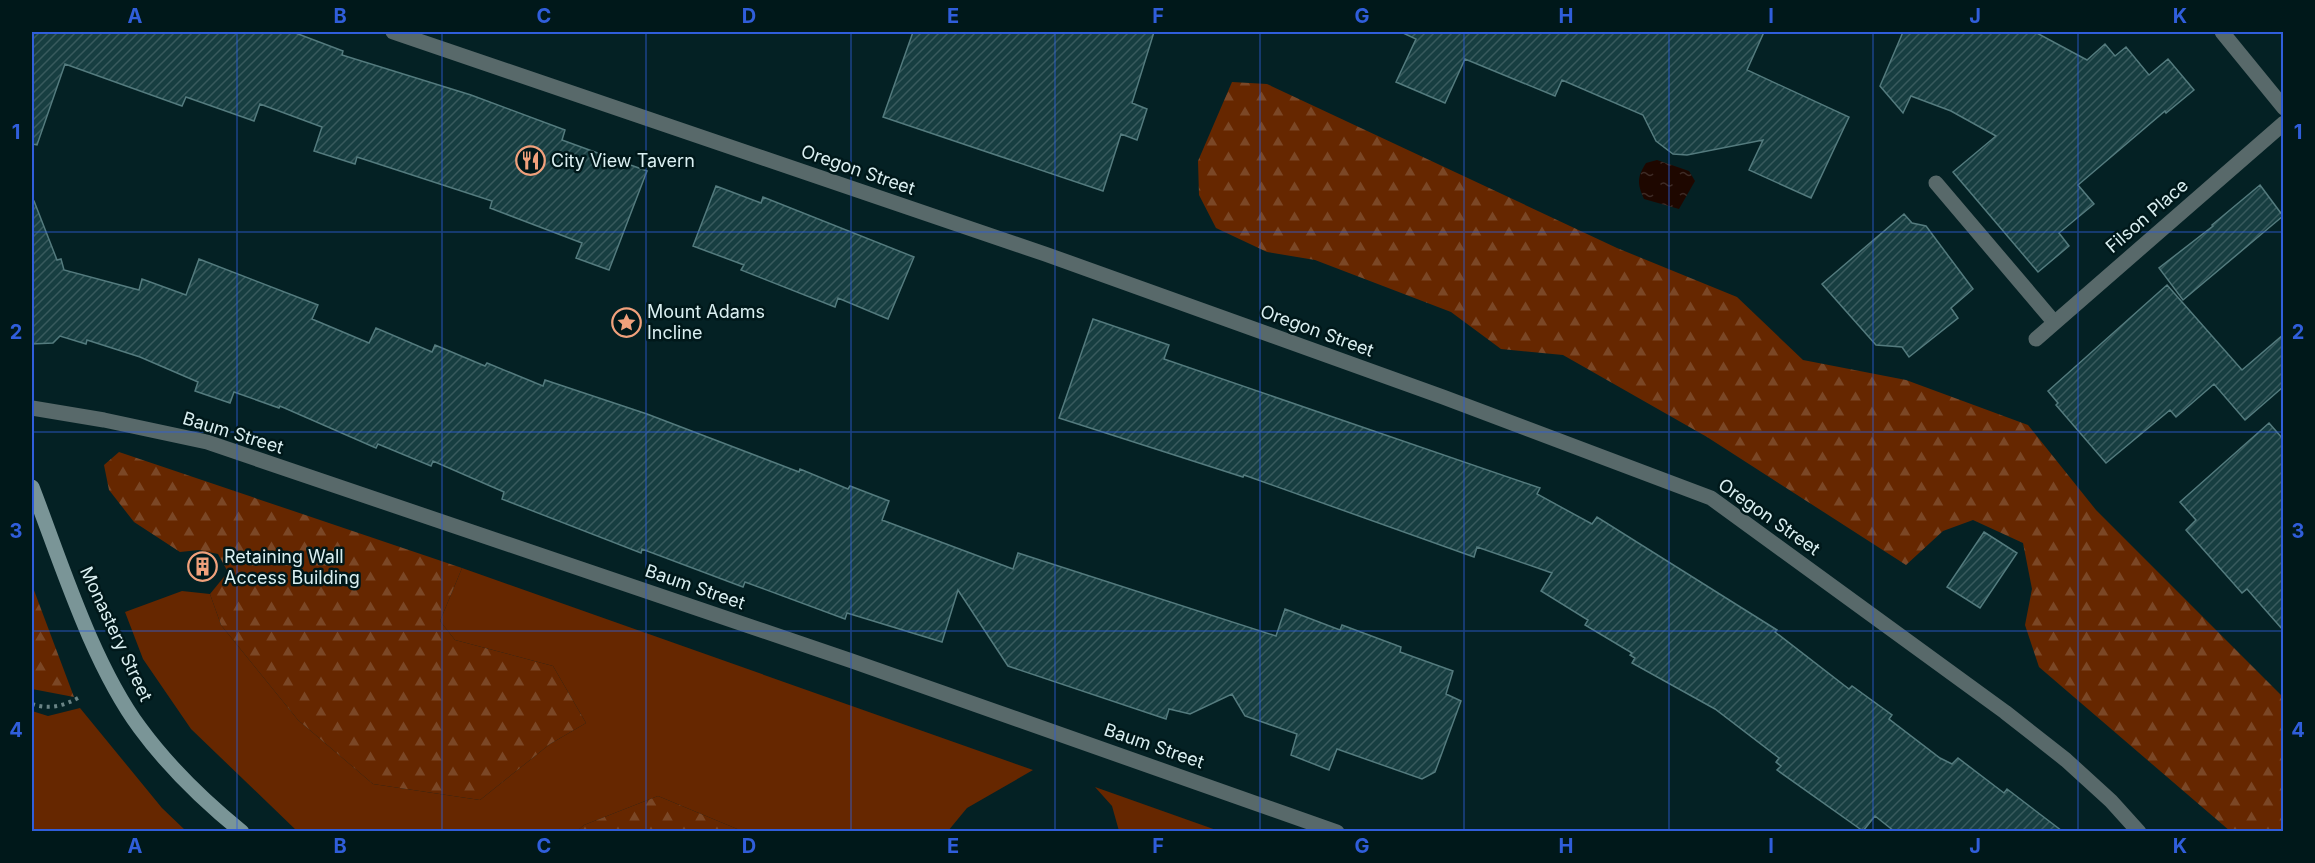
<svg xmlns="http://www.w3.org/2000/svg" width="2315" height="863" font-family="Inter,sans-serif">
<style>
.green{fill:#662700}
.forest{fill:url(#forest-firs)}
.water{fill:url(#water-ripples)}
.building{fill:url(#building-hatch);stroke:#547b7e;stroke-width:1.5}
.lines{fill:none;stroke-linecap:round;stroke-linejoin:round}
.path{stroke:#6a8486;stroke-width:4;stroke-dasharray:3 4.5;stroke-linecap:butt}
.lane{stroke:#58696a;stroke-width:15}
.street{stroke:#58696a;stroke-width:15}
.secondary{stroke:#7a9597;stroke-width:15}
.grid{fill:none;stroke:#305edb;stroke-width:1.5;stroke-opacity:0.55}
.labels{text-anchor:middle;stroke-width:5;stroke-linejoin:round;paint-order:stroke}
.poi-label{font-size:18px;fill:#dbf0f2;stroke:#00181a;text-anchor:start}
.street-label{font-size:18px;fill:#dbf0f2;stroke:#00181a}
.neatline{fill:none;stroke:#305edb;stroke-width:2}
.grid-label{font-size:20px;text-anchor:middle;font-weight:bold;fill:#305edb}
</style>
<defs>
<pattern id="forest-firs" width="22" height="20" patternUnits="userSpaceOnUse" patternTransform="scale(1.5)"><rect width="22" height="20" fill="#662700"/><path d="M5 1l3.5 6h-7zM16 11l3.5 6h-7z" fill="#7b4726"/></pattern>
<pattern id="water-ripples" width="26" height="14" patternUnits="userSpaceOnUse" patternTransform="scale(1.5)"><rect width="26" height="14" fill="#1e0700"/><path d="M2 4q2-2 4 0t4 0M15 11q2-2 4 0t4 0" fill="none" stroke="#3e2b26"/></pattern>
<pattern id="building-hatch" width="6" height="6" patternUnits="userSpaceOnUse" patternTransform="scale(1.5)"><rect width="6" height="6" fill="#173e41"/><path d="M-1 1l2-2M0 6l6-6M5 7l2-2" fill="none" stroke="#385a5d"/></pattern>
</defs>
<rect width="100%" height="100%" fill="#042124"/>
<path class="green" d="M462,568L1033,770L967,808L948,831H742L658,796L584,825L577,831H297L191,729L143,659L125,612L182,591L210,594L221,625L298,720L373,784L480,800L550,744L586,723L553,666L455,640L440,621Z
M80,708L162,808L186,831H32V711L48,716Z
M1095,787L1219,831H1119L1112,806Z"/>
<path class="forest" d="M1232,82L1267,84L1617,248L1737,297L1803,360L1906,380L2028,425L2096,510L2283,697V831H2230L2039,667L2025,625L2032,589L2023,543L1973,520L1943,531L1906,565L1707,437L1563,355L1501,349L1451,312L1315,260L1267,252L1216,228L1199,195L1198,161Z
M119,452L462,568L440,621L455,640L553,666L586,723L550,744L480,800L373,784L298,720L221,625L210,594L228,572L218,554L199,550L180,552L134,522L109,490L104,465Z
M32,585L74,697L32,689Z
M658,796L742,831H577L584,825Z"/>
<path class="water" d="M1657,160L1689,171L1695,181L1679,209L1644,199C1637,184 1637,177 1646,163Z"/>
<path class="building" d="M32,32H293L343,51L342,55L471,95L565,130L562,140L647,171L609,270L576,258L582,243L490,208L492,201L357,157L355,164L314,151L322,127L260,104L254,121L186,97L182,106L65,64L37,145L32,144Z
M913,32H1154L1132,103L1147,109L1137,140L1121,134L1103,191L883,117Z
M1401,32H1764L1747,70L1849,117L1811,198L1749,170L1763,140L1687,155L1673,154L1656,141L1643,115L1562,80L1555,96L1465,59L1445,103L1396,82L1416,39Z
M1903,32H2035L2087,60L2105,44L2115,56L2126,47L2149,75L2168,59L2194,90L2166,113L2165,111L2078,185L2094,204L2059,233L2069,246L2038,272L1953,172L1996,136L1951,111L1911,96L1903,113L1880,86Z
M2260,185L2283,216L2183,300L2159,268L2213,226L2212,225Z
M716,186L761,203L763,197L914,257L888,319L838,298L835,307L741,270L744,265L693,246Z
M32,201H34L57,260L61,259L64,270L139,290L142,279L186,295L199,259L318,305L312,319L369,343L376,328L432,352L435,345L485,366L487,363L543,386L545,380L647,414L799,472L800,469L848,489L850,486L889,501L882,520L1013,569L1018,553L1276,636L1285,609L1340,630L1342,625L1401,647L1400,652L1453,671L1446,694L1461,701L1435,772L1422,779L1337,749L1329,770L1291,755L1297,734L1245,716L1232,694L1190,714L1169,709L1166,719L1008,666L958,590L942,642L847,613L845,619L745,582L743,587L642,549L641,553L502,499L504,492L433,461L431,466L378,444L376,448L280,406L279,408L234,392L230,403L195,391L198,382L140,357L87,340L86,344L60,336L53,343L32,344Z
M1904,214L1912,223L1926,226L1973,289L1951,308L1958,318L1909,357L1902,347L1876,345L1822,284Z
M2167,285L2242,370L2283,335V387L2245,420L2214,384L2176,417L2170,410L2106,463L2056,405L2058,403L2048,391Z
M1093,319L1169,345L1164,359L1540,488L1537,494L1592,524L1597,517L1777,630L1775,632L1849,689L1852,686L1892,715L1889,719L1940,758L1952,764L1958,758L2004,793L2007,789L2062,831H1894L1875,816L1863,831L1777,770L1781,766L1776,762L1779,758L1715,709L1632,663L1635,658L1630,655L1632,653L1585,625L1588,620L1541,591L1552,573L1477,547L1474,557L1244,475L1243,477L1059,418Z
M2269,423L2283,439V630L2247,589L2242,593L2186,530L2196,520L2180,502Z
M1984,532L2017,553L1980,608L1947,587Z"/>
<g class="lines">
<path class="path" d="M32,704C50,710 63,706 80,697"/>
<path class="lane" d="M1936,183L2054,322"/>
<path class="street" d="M393,32L1045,254L1443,397L1711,498L2005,712L2066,760L2111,801L2139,832
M2222,32L2284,108
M2036,339L2284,123
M32,408L104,420L207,442L852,661L1337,832"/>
<path class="secondary" d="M32,487C61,562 92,663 140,728C168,766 205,802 242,832"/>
</g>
<path class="grid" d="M237,32V832M442,32V832M646,32V832M851,32V832M1055,32V832M1260,32V832M1464,32V832M1669,32V832M1873,32V832M2078,32V832M32,232H2284M32,432H2284M32,631H2284"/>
<defs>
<symbol id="restaurant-ring" viewBox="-11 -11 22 22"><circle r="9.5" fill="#00181a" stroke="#f1a17c" stroke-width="1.5"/><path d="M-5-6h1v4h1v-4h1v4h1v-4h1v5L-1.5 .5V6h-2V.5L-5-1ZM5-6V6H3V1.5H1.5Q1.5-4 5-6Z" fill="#f1a17c"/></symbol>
<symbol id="sight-ring" viewBox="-11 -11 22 22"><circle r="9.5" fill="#00181a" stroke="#f1a17c" stroke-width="1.5"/><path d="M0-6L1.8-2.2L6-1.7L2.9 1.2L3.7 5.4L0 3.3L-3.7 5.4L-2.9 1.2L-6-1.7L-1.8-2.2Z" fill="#f1a17c"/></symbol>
<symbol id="building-ring" viewBox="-11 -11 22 22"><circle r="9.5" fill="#00181a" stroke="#f1a17c" stroke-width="1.5"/><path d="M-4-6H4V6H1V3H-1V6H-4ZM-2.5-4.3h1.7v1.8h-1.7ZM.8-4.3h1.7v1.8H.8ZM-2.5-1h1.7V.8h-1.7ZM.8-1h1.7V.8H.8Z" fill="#f1a17c"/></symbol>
</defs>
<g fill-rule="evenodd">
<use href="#restaurant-ring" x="514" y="144" width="33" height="33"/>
<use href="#sight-ring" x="610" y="306" width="33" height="33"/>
<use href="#building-ring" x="186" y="550" width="33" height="33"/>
</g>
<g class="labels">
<g class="poi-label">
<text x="551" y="167">City View Tavern</text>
<text x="647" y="318">Mount Adams<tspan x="647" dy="21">Incline</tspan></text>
<text x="224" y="563">Retaining Wall<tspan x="224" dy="21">Access Building</tspan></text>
</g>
<g class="street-label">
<text transform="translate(858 170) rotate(19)" y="6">Oregon Street</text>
<text transform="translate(2147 216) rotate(-41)" y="6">Filson Place</text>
<text transform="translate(1317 331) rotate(20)" y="6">Oregon Street</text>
<text transform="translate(233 433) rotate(17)" y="6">Baum Street</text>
<text transform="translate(1769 517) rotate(35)" y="6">Oregon Street</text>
<text transform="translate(695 587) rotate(19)" y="6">Baum Street</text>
<text transform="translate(116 634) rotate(65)" y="6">Monastery Street</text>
<text transform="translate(1154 746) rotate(19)" y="6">Baum Street</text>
</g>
</g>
<rect width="2315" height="863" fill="none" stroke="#00181a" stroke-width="66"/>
<rect x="33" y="33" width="2249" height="797" class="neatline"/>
<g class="grid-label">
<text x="135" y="23">A</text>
<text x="340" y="23">B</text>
<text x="544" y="23">C</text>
<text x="749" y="23">D</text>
<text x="953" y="23">E</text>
<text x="1158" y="23">F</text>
<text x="1362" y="23">G</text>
<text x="1566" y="23">H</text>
<text x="1771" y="23">I</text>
<text x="1975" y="23">J</text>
<text x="2180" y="23">K</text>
<text x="16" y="139">1</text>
<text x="2298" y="139">1</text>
<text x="16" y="339">2</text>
<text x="2298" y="339">2</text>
<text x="16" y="538">3</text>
<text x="2298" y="538">3</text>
<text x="16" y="737">4</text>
<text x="2298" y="737">4</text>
<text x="135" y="853">A</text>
<text x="340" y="853">B</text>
<text x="544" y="853">C</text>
<text x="749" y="853">D</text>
<text x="953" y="853">E</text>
<text x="1158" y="853">F</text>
<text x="1362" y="853">G</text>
<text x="1566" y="853">H</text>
<text x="1771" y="853">I</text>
<text x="1975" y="853">J</text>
<text x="2180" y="853">K</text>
</g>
</svg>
